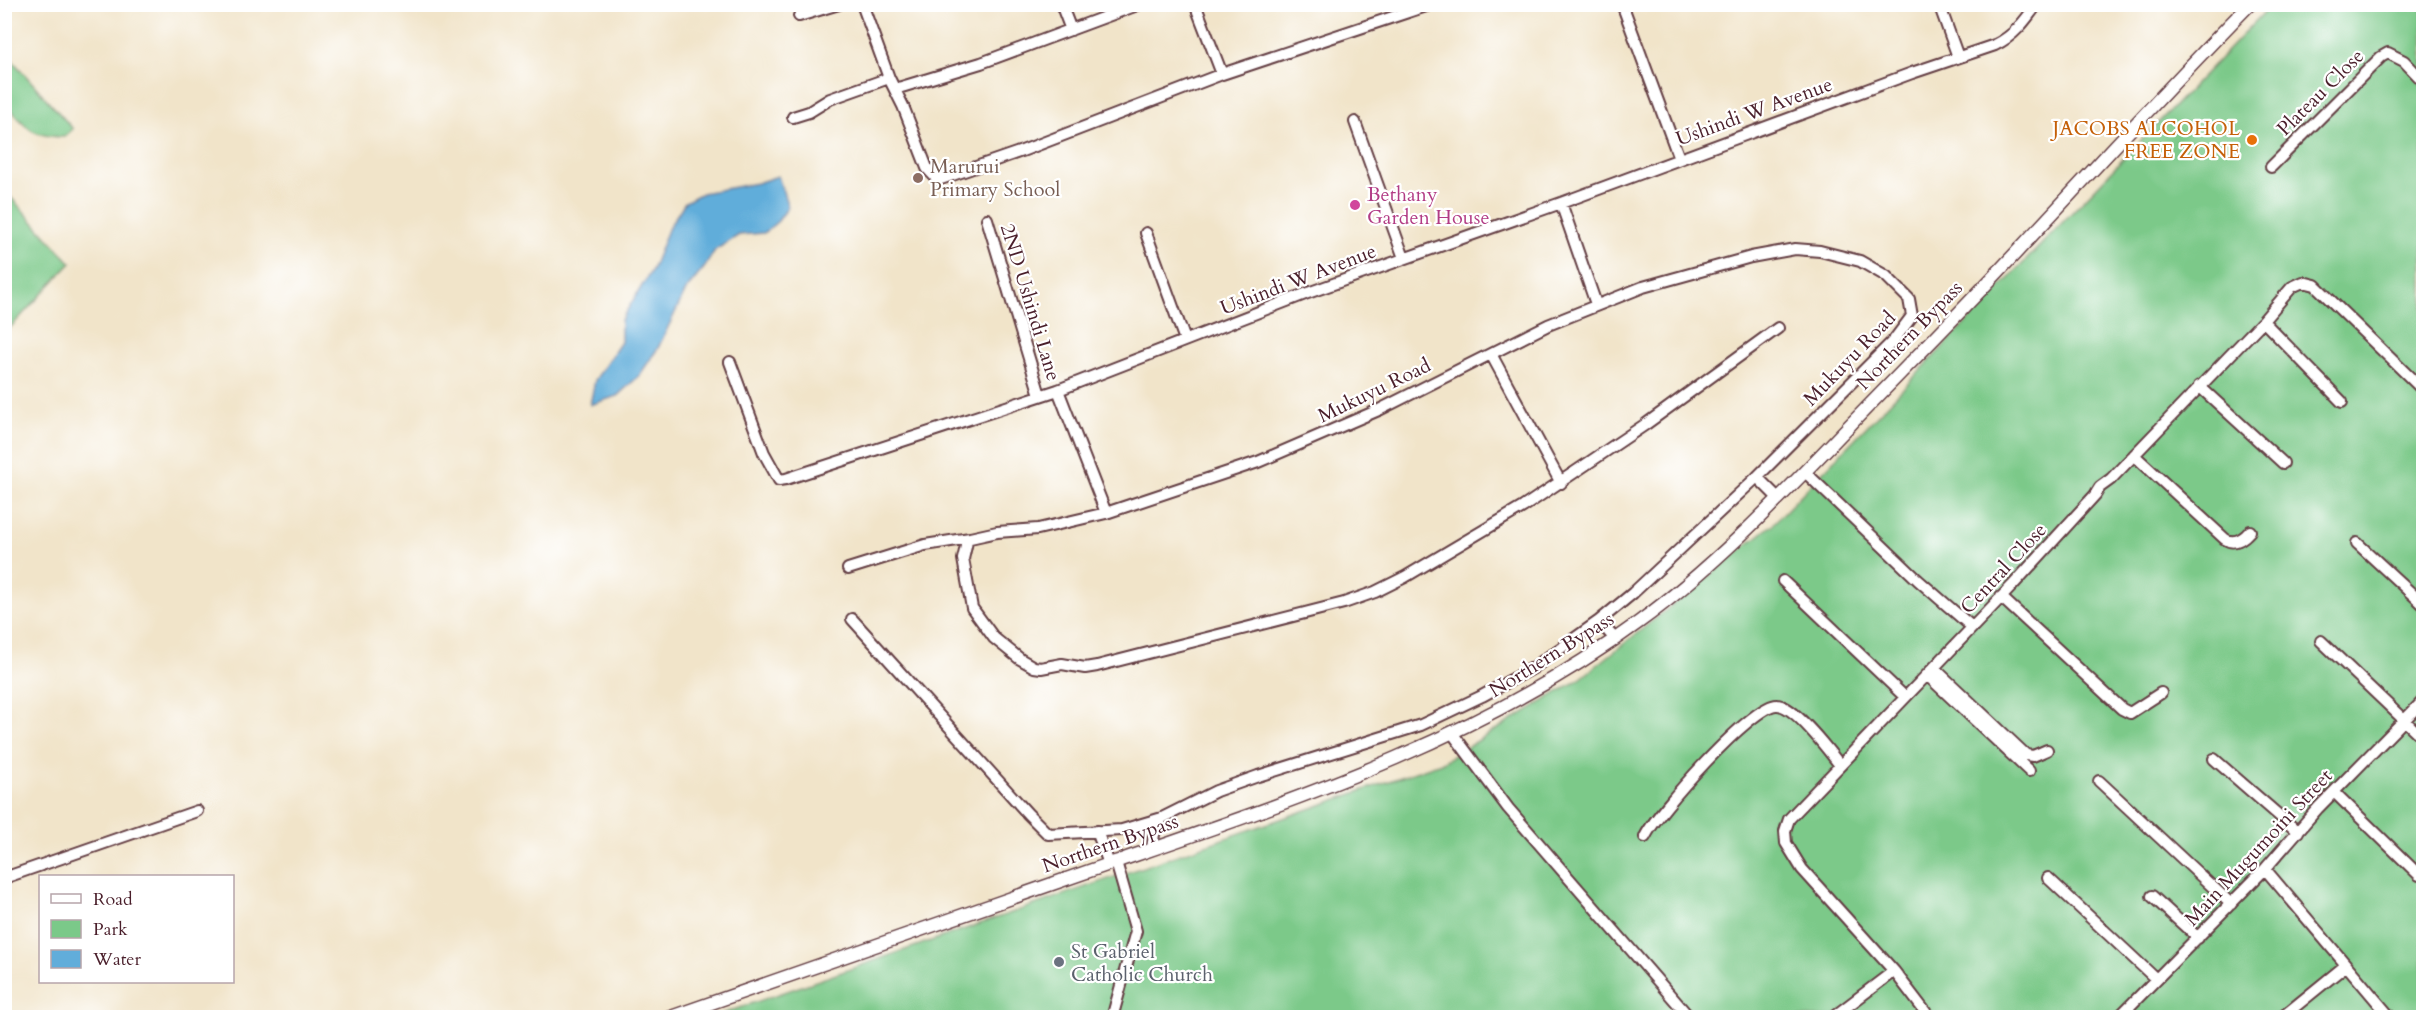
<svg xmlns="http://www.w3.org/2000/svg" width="2428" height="1022" font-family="Cardo,serif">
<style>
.green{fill:#7bc989;stroke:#62745a;stroke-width:1.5}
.water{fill:#61adda;stroke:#566682;stroke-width:1.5}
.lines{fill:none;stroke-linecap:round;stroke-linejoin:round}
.minor-casing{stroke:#633d43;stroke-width:14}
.major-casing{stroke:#633d43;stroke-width:15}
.minor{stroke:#fff;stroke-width:10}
.major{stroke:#fff;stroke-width:12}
.food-dot{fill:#e8710a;stroke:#fff;stroke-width:2}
.education-dot{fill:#8d6e63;stroke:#fff;stroke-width:2}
.hotel-dot{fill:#d1479c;stroke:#fff;stroke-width:2}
.worship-dot{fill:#6b7280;stroke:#fff;stroke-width:2}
.labels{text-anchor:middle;stroke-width:4.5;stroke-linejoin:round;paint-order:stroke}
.street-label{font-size:20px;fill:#4a1f2b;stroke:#fff}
.food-label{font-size:20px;fill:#c56008;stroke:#fff;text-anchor:end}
.education-label{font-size:20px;fill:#785e54;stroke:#fff;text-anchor:start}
.hotel-label{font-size:20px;fill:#b23c85;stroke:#fff;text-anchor:start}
.worship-label{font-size:20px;fill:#5b616d;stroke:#fff;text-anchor:start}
</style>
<rect width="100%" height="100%" fill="#fff"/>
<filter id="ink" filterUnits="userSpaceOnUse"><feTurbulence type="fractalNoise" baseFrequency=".0167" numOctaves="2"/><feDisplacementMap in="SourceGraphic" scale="12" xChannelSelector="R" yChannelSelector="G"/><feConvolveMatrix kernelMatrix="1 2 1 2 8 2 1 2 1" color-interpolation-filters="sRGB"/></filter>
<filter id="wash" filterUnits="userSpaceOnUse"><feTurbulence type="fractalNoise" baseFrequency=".008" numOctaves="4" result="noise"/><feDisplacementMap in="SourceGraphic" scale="24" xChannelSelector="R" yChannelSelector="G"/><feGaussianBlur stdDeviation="1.35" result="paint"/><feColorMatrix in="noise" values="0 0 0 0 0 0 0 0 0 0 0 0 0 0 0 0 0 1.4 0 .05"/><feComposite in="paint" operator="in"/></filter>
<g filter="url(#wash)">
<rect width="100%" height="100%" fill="#f1e4c9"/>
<path class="green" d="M2271,5H2423V1017L710,1018L1441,763L1580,679L1773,524Z
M5,52L73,129L64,137C28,136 28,128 5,103Z
M5,191L71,263L8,330L4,326Z"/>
<path class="water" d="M778,176L788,207L778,221L764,233L739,235L715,250L704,268L686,290L658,348L639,376L617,396L590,405L595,380L621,342V320L653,268L669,227L685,202L702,193L757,183Z"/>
</g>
<g filter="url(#ink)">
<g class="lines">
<defs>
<path id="minor" d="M862,4L889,78L903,106L927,168L938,180L1022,151L1222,74L1432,4
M1061,4L1071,30
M1195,4L1222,74
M1622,4L1679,158
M1939,4L1958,57
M799,16L839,4
M895,89L981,63L1140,4
M793,117L809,112L830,99L889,78
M1355,122L1404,258
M2271,167L2381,57L2388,53L2404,61L2424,82
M1561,203L1596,304
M987,219L1040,395
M1146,233L1185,340
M2263,321L2342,402
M1491,354L1561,483
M730,362L764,453L779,480L786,479L1058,390L1305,294L1561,203L1912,73L1995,45C2014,36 2025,21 2037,4
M2199,386L2283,463
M1058,390L1106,513
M2134,455L2225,539C2234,545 2243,539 2250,531
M1805,472L1918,580L1972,627
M1757,477L1778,498
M2357,543L2424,605
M848,569L925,545L970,538
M1783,581L1905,697
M2001,597L2122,709L2130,713L2161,693
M852,619L1028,814L1048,834L1122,830L1162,818
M1599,621L1615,639
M2321,641L2424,739
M1934,668L2026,755L2033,756L2047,750
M1927,675L2029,771
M1453,734L1508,808L1690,1018
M2214,759L2298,832
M2099,781L2231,904
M2334,792L2419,875
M1097,831L1109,864
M1645,837C1655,814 1753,704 1777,705C1794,705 1829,751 1839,764
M1152,849L1154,834L1162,818L1216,791L1258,776L1421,725L1482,696L1533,668L1599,621L1633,593L1757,477L1894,340L1912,316L1909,299L1886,276L1860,261L1820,251L1795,249L1751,257L1643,287L1548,325L1381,409L1258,462L1106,513L1038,529L997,532L970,538L967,542L963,559L972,608L994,638L1020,659L1034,667L1041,668L1062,664L1085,668L1097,666L1344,603L1375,592L1405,577L1523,507L1646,424L1778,328
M2265,869L2391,1018
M4,878L197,811
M2048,878L2156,979
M2152,896L2198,938
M1112,1018L1136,931L1116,862
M1832,1018L1894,971
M1930,1018L1894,971L1802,869L1786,843L1785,831L1789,819L2012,586L2095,495L2100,487L2111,479L2263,321L2292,287L2303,282L2315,285L2424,391
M2118,1018L2265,869L2318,808L2424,700
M2281,1018L2345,966"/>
<path id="major" d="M668,1018C817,967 966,913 1115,862C1298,799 1482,738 1639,622C1717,565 1784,493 1851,424C1909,364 1968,305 2025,243C2100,163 2173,82 2250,4"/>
</defs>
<use href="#minor" class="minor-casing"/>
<use href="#major" class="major-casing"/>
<use href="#minor" class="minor"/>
<use href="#major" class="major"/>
</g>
</g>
<circle class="food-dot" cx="2252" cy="140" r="6"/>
<circle class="education-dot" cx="918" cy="178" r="6"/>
<circle class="hotel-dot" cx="1355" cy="205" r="6"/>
<circle class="worship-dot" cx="1059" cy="962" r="6"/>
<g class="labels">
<g class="street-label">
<text transform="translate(2320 92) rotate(-45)" y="7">Plateau Close</text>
<text transform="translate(1754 111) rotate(-20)" y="7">Ushindi W Avenue</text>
<text transform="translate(1298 279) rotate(-21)" y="7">Ushindi W Avenue</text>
<text transform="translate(1031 302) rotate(73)" y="7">2ND Ushindi Lane</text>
<text transform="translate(1909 335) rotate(-46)" y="7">Northern Bypass</text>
<text transform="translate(1849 358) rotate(-46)" y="7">Mukuyu Road</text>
<text transform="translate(1374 390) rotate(-26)" y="7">Mukuyu Road</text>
<text transform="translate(2003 568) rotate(-47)" y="7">Central Close</text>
<text transform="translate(1551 654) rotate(-32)" y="7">Northern Bypass</text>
<text transform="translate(1110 843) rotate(-19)" y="7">Northern Bypass</text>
<text transform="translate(2258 847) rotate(-47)" y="7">Main Mugumoini Street</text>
</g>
<g class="food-label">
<text x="2240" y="135">JACOBS ALCOHOL<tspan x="2240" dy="23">FREE ZONE</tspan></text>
</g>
<g class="education-label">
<text x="930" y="173">Marurui<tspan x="930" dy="23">Primary School</tspan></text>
</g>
<g class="hotel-label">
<text x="1367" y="201">Bethany<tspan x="1367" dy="23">Garden House</tspan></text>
</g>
<g class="worship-label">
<text x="1071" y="958">St Gabriel<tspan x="1071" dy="23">Catholic Church</tspan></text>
</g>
</g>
<rect width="2428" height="1022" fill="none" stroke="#fff" stroke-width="24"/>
<rect x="39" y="875" width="195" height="108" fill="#ffffff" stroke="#b7a5aa" stroke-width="1.5"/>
<rect x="51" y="894" width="30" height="9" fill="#ffffff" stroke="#b7a5aa" stroke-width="1.5"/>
<text x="93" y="905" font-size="18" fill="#4a1f2b">Road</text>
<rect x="51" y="920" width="30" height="18" fill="#7bc989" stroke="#b7a5aa" stroke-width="1.5"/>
<text x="93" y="935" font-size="18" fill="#4a1f2b">Park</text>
<rect x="51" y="950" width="30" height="18" fill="#61adda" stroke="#b7a5aa" stroke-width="1.5"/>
<text x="93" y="965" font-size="18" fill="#4a1f2b">Water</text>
</svg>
